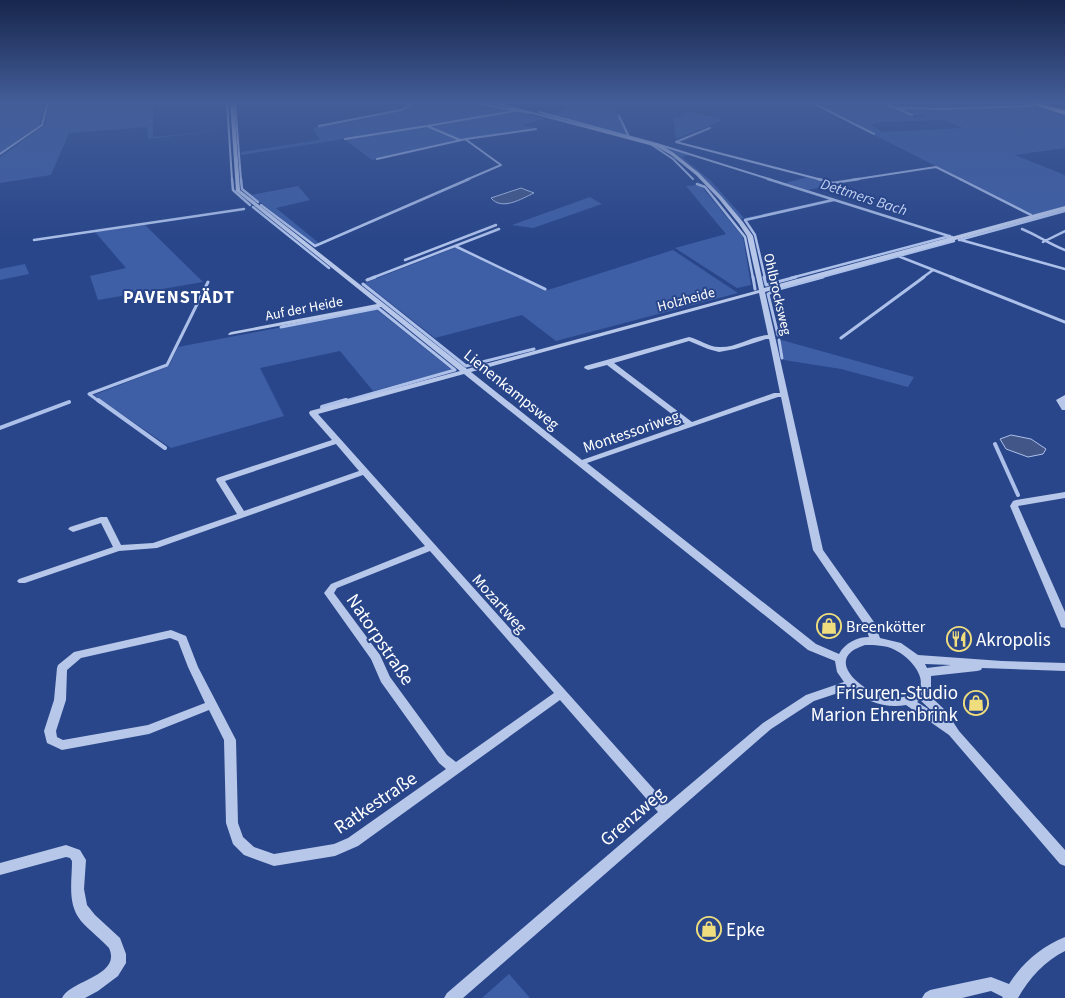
<svg xmlns="http://www.w3.org/2000/svg" width="1065" height="998" font-family="'Source Sans 3',sans-serif">
<style>
.green{fill:#3e5fa6;fill-rule:evenodd}
.water{fill:#425787;stroke:#acc0e9}
.lines{fill:none;stroke-linecap:round;stroke-linejoin:round}
.stream-far3{stroke:#acc0e9;stroke-width:2}
.stream-far2{stroke:#acc0e9;stroke-width:2.5}
.stream-far1{stroke:#acc0e9;stroke-width:3}
.stream{stroke:#acc0e9;stroke-width:4}
.minor{fill:#b7c7e9;fill-rule:evenodd}
.major{fill:#f9fbfe;fill-rule:evenodd}
.labels{text-anchor:middle;stroke-width:4;stroke-linejoin:round;paint-order:stroke}
.far-street-label{font-size:14px;fill:#fff;stroke:#29468a}
.far-water-label{font-size:15px;font-style:italic;fill:#c3d1f0;stroke:#29468a}
.street-label{font-size:16px;fill:#fff;stroke:#29468a}
.poi-label{font-size:16px;fill:#fff;stroke:#29468a;text-anchor:start}
.far-district-label{font-size:18px;font-weight:bold;letter-spacing:1px;fill:#fff;stroke:#29468a}
.near-street-label{font-size:19px;fill:#fff;stroke:#29468a}
.near-poi-label{font-size:19px;fill:#fff;stroke:#29468a;text-anchor:start}
</style>
<rect width="100%" height="100%" fill="#29468a"/>
<path class="green" d="M0,102H46L39,125L0,153Z
M50,102H125L123,106L153,103V137L228,130L148,139L147,127L69,133L51,175L0,183V157L45,125Z
M417,102H464L546,118L523,125L539,130L465,140L372,160L344,139L241,155V152L320,140L313,128L402,110Z
M547,102H611L631,136L550,115L569,107Z
M813,102H881L911,115L909,118L926,117C921,115 919,116 914,115C906,114 892,105 884,102H1016L1065,115V148L1015,155L1065,175V206L1032,215L853,124H859ZM944,120L963,128L882,132L871,125L881,122Z
M691,112L724,120L676,139L673,117H681L680,114Z
M664,146L689,155L682,157L710,180L744,218L831,199L836,201L746,221L744,218L740,219C717,194 694,161 663,147Z
M808,177L836,184L808,190L785,183Z
M697,185L702,187L743,237L751,285L737,288L675,248L726,234L686,186Z
M298,186L310,200L276,208L320,244L315,245L251,195Z
M590,197L602,204L533,228L512,225Z
M145,225L203,282L98,300L90,276L126,268L95,232Z
M457,247L548,290L673,250L738,293L556,341L522,315L435,338L365,283Z
M25,264L29,274L0,280V269Z
M376,309L452,370L373,391L340,351L260,368L284,416L171,448L94,395L169,366L178,347Z
M780,340L785,341L914,377L908,387L841,369L784,360Z
M509,974L530,998H482Z"/>
<path class="water" d="M521,188L534,193C521,199 502,211 491,198Z
M1011,435L1031,439L1046,449L1043,454L1028,457L1006,449L1000,439Z"/>
<g class="lines">
<path class="stream-far3" d="M227,102L232,180
M235,102L241,180
M470,102L529,113
M811,102L874,134
M882,102L912,115
M1018,102L1028,105
M1033,102L1065,111
M898,108L944,109L1033,106
M539,112L657,144L772,180
M619,116L628,135
M319,126L401,110L415,102
M345,139L427,126
M465,139L501,165L466,180
M460,140L427,126L515,111
M676,142L822,180
M676,142L710,128
M652,145L673,159L693,179
M0,154L42,125L48,102
M377,159L466,139L536,129
M851,180L936,167L962,180"/>
<path class="stream-far2" d="M232,179L233,190L250,205
M241,179L242,189L258,202
M768,179L952,237
M818,179L833,183L859,179
M960,179L1031,215
M697,184L705,187L745,237L753,278
M261,205L315,246L469,179
M253,207L329,268
M1022,229C1037,235 1049,244 1065,250
M34,240L244,209
M959,240L1065,211
M961,240L1065,269
M1043,242L1065,231
M455,246L522,278
M898,256L954,278
M405,260L496,225
M372,278L499,229
M765,278L755,235L745,220L833,200
M791,278L950,236
M818,278L954,241
M922,278L933,270"/>
<path class="stream-far1" d="M520,277L545,289
M753,277L755,289
M764,277L766,285L796,277
M951,277L1065,322
M367,280L375,277
M363,284L466,366L534,349
M281,327L378,308L455,370
M778,335L768,294L775,290L823,277
M841,338L924,277
M779,340L782,358
M89,394L167,365L208,282
M89,394L100,402
M342,402L455,370"/>
<path class="stream" d="M98,400L165,448
M322,407L346,400
M0,428L69,402
M995,444L1018,495"/>
<path class="minor" d="M230,102H234L240,190L467,369L759,290L747,236L739,224L719,199L696,175L671,155L657,147L487,102H493L661,145L674,153L699,173L722,197L743,222L753,236L764,288L1065,206V210L765,292L823,550L874,622L880,638L901,643L918,655L1002,661L1065,663V671L982,668L981,670L977,671L931,676V687L927,693L946,711L959,731L1065,850V866L1060,864L949,735L906,705C885,709 866,701 850,689L814,701L771,729L463,998H444L447,993L658,812L560,700L358,846L335,856L274,866L244,855L233,844L226,823L224,740L209,710L149,734L62,750L47,743L44,731L54,700L57,668L58,665L74,652L171,630L186,636L198,667L236,740L238,823L243,837L254,847L274,854L334,844L348,838L446,769L439,763L381,682L371,659L324,593L331,584L425,546L363,475L157,548L119,551L25,583H19L17,581L19,579L113,547L101,523L73,532L68,529L70,527L101,517H107L121,545L153,543L237,514L216,480L217,478L332,440L310,415L309,413L310,411L460,371L381,307L229,335L228,334L231,332L377,304L236,191ZM759,293L768,335C751,336 736,348 719,347C708,347 699,339 689,337L585,366L584,368L588,370L607,365L685,424L582,460L471,372ZM766,339H769L780,393H774L692,422L614,363L689,341L708,349L719,352L735,349ZM464,374L808,650L835,661L837,672L844,682L806,695L763,723L667,804L318,414ZM778,397H781L813,550L865,626L869,637C857,637 845,643 839,654L816,644L587,463ZM336,444L359,471L244,511L225,481ZM430,551L554,693L456,762L447,755L390,677L380,655L334,593L337,588ZM170,638L178,641L188,667L205,703L148,725L63,740L57,737L56,731L66,700L67,670L81,658ZM865,645C874,645 886,645 895,650C914,659 938,691 903,697C895,698 887,698 880,695C866,691 833,668 851,652C854,649 860,647 865,645ZM925,664L951,665L927,668ZM920,700L933,712L917,702Z
M1065,395V410H1062L1056,400Z
M1065,492V498L1018,506L1065,612V628L1061,627L1060,624L1010,506L1013,501L1016,500Z
M66,845L80,850L86,860L84,889L87,905L95,915L120,938L126,954V963L118,976L98,991L85,998H62C70,980 122,976 109,948C101,939 90,931 81,921C67,904 72,882 72,861L70,858L66,857L0,875V863Z
M1065,937V951C1045,961 1029,978 1018,998H1002L1003,997L991,991L962,998H922L925,993L930,990L991,977L1009,984C1023,962 1041,947 1065,937Z"/>
<path class="major" d="M1024,102H1032L1065,111V115Z"/>
</g>
<linearGradient id="sky" x2="0" y2="1"><stop stop-color="#17264c"/><stop offset="0.42" stop-color="#435d98"/><stop offset="1" stop-color="#435d98" stop-opacity="0"/></linearGradient>
<rect width="1065" height="242" fill="url(#sky)"/>
<defs>
<symbol id="shop-ring" viewBox="-11 -11 22 22"><circle r="9.5" fill="#29468a" stroke="#f0de7e" stroke-width="1.5"/><path d="M-5-2.5h2.3a2.7 3.5 0 0 1 5.4 0H5L5.5 6h-11ZM-1.5-2.5h3a1.5 2.3 0 0 0-3 0Z" fill="#f0de7e"/></symbol>
<symbol id="restaurant-ring" viewBox="-11 -11 22 22"><circle r="9.5" fill="#29468a" stroke="#f0de7e" stroke-width="1.5"/><path d="M-5-6h1v4h1v-4h1v4h1v-4h1v5L-1.5 .5V6h-2V.5L-5-1ZM5-6V6H3V1.5H1.5Q1.5-4 5-6Z" fill="#f0de7e"/></symbol>
</defs>
<g fill-rule="evenodd">
<use href="#shop-ring" x="815" y="612" width="28" height="28"/>
<use href="#restaurant-ring" x="945" y="625" width="28" height="28"/>
<use href="#shop-ring" x="962" y="689" width="28" height="28"/>
<use href="#shop-ring" x="695" y="915" width="28" height="28"/>
</g>
<g class="labels">
<g class="far-street-label">
<text transform="translate(778 294) rotate(77)" y="5">Ohlbrocksweg</text>
<text transform="translate(686 299) rotate(-15)" y="5">Holzheide</text>
<text transform="translate(304 308) rotate(-11)" y="5">Auf der Heide</text>
</g>
<g class="far-water-label">
<text transform="translate(864 197) rotate(18)" y="5">Dettmers Bach</text>
</g>
<g class="street-label">
<text transform="translate(512 389) rotate(39)" y="6">Lienenkampsweg</text>
<text transform="translate(631 431) rotate(-19)" y="6">Montessoriweg</text>
<text transform="translate(500 603) rotate(48)" y="6">Mozartweg</text>
</g>
<g class="poi-label">
<text x="846" y="632">Breenkötter</text>
</g>
<g class="far-district-label">
<text x="179" y="303">PAVENSTÄDT</text>
</g>
<g class="near-street-label">
<text transform="translate(381 639) rotate(56)" y="7">Natorpstraße</text>
<text transform="translate(375 802) rotate(-34)" y="7">Ratkestraße</text>
<text transform="translate(632 816) rotate(-41)" y="7">Grenzweg</text>
</g>
<g class="near-poi-label">
<text x="976" y="646">Akropolis</text>
<text x="958" y="699" text-anchor="end">Frisuren-Studio<tspan x="958" dy="22">Marion Ehrenbrink</tspan></text>
<text x="726" y="936">Epke</text>
</g>
</g>
</svg>
